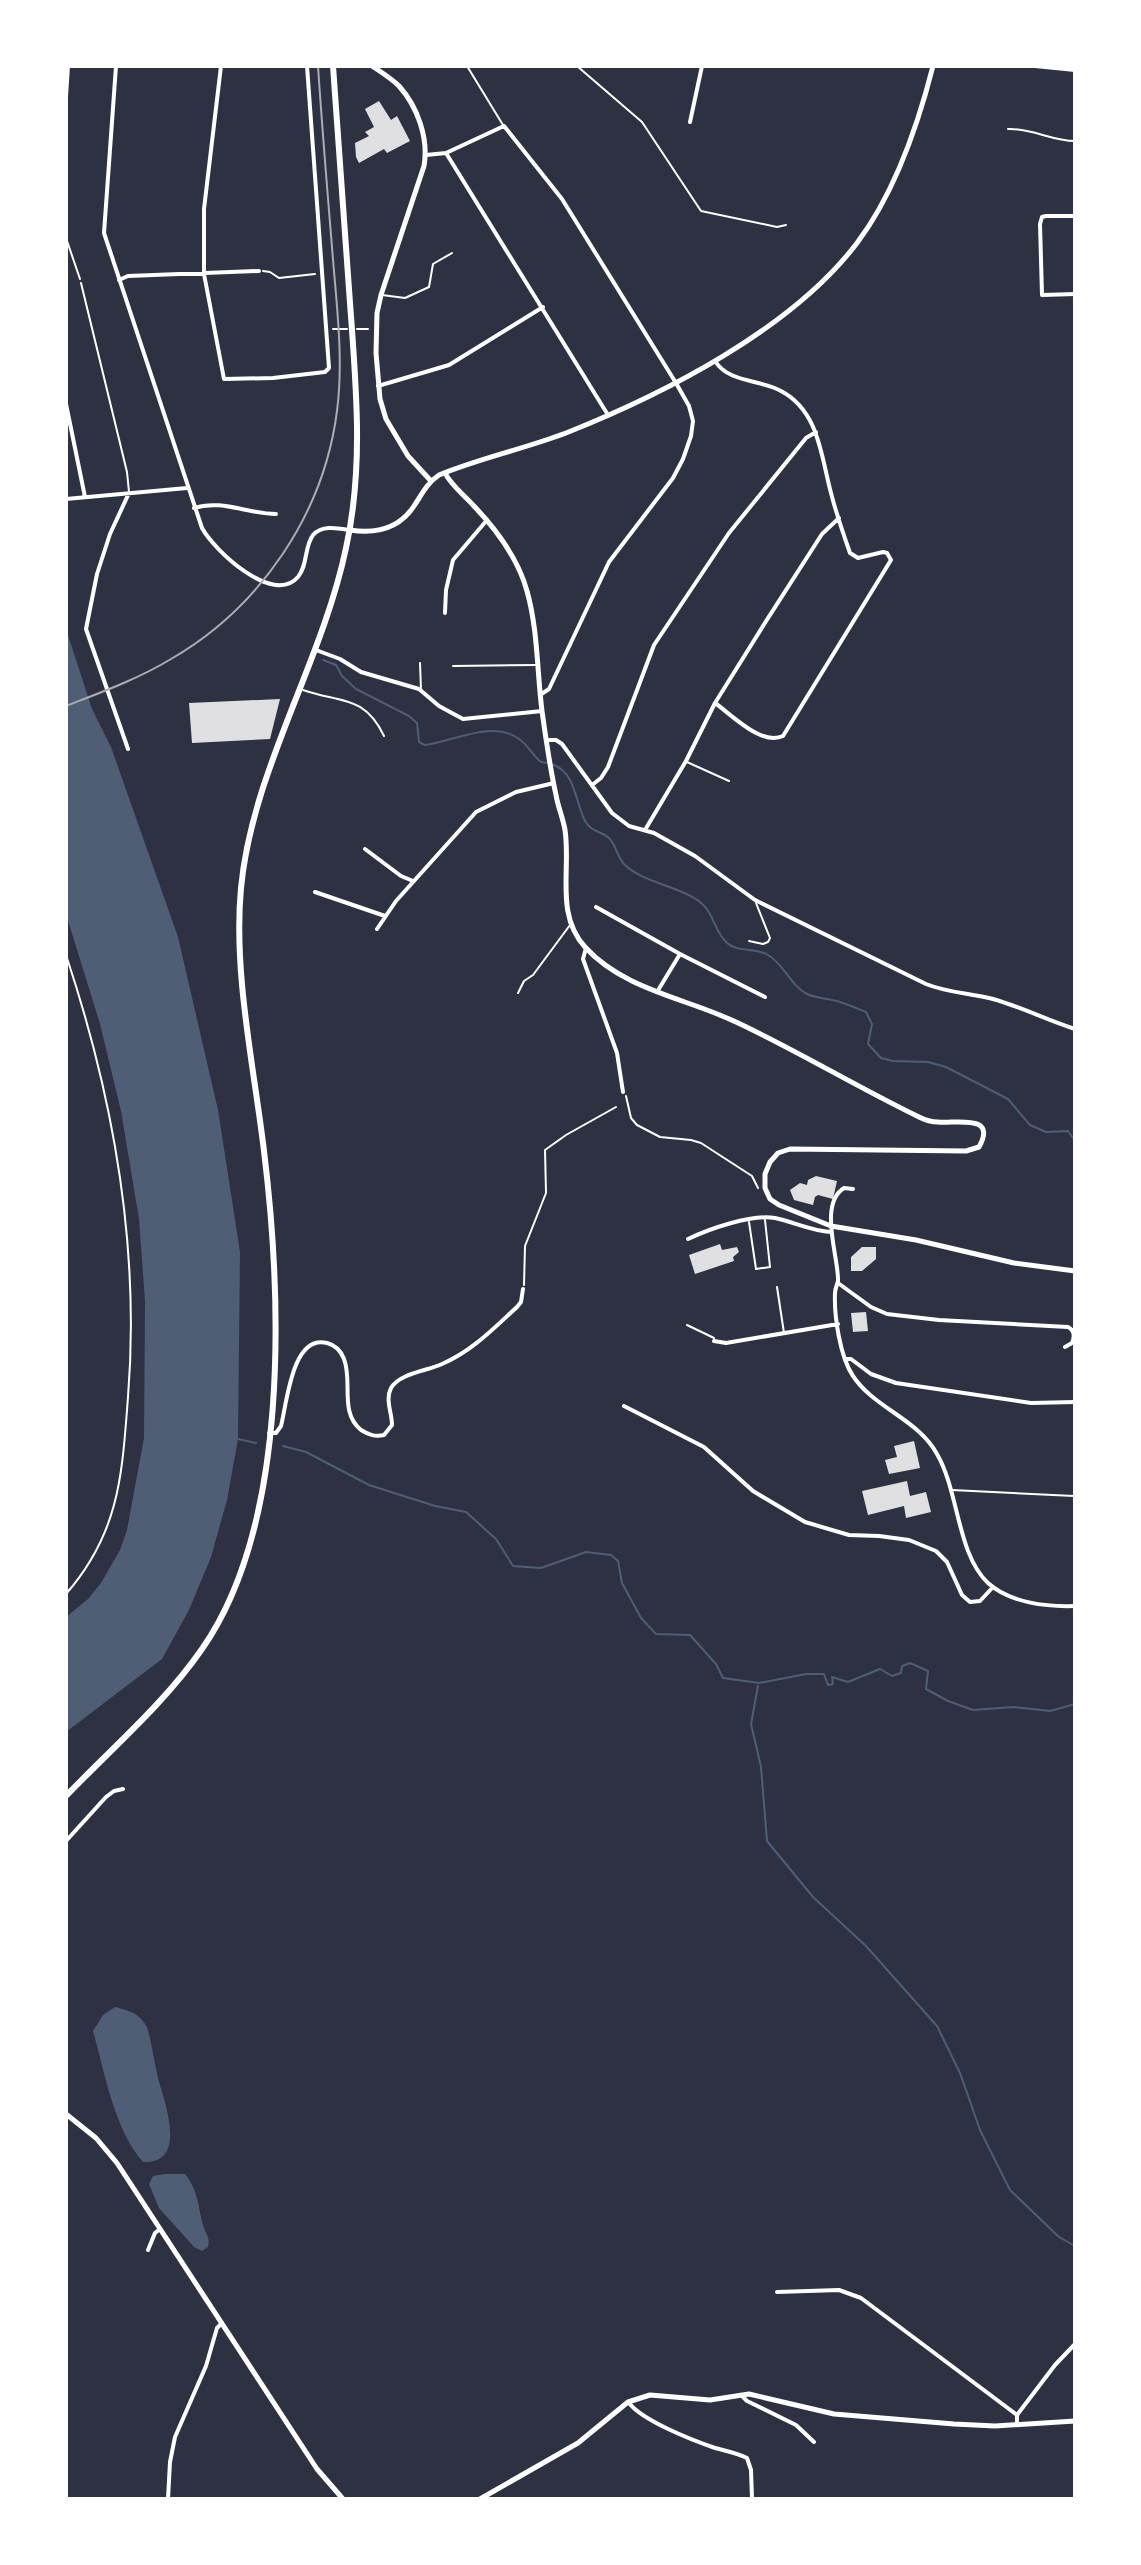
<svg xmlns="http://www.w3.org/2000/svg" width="1141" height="2565" font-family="'Asap Condensed',sans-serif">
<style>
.water{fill:#4f5d75}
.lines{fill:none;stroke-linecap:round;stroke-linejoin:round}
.stream{stroke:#4f5d75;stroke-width:2}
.building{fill:#e0e0e3}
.path{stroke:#fff;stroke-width:2}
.service{stroke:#fff;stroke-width:2}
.minor{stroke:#fff;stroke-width:4}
.tertiary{stroke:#fff;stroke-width:5}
.primary{stroke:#fff;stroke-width:6}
.rail{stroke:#abadb3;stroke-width:2}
</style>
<rect width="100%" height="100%" fill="#2d3142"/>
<path class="water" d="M66,629L92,709L111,747L178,937L218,1110L240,1252L238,1439L227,1500L211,1557L189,1610L162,1659L66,1732V1617L88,1599L101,1583L120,1550L127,1530L144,1438L145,1301L139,1219L121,1111L100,1024L66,914Z
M115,2007C130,2011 139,2013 147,2027C152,2044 154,2061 158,2078C164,2101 189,2164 143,2162C114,2129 105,2073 93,2031L103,2015Z
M165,2174H185C199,2191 198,2209 204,2228C207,2236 210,2238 208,2247L202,2251L194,2247L159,2208L149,2184L153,2176Z"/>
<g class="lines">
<path class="stream" d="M323,660L336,665L342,676L356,689L409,716L417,723L419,742L425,745C452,742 493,719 519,739C528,745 533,756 541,762C576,765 573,796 585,821C591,832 601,831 609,838C616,845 617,856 624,864C640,881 676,886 696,899C715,911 713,931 727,943C738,953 756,947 768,955C784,964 790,985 807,994C816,998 828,999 837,1001C847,1004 856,1008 866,1012L872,1024L868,1044L881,1058L893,1061L928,1062L946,1067L1008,1099L1030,1125L1046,1132L1068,1131L1075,1141
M238,1439L256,1443
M283,1446L306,1452L369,1485L435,1506L466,1512L496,1539L513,1566L541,1568L586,1552L611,1555L618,1561L622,1583L641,1618L656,1634L690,1635L716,1664L723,1678L759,1683L806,1674H824L828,1685L833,1684L832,1677L848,1682L880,1669L892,1676L901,1673L902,1666L910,1663L928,1671L926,1689L948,1701L973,1710L1014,1707L1050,1711L1075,1704
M758,1686L751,1724L761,1767L767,1841L813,1897L866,1946L937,2026L960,2073L980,2130L1010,2190L1059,2237L1075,2246"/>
</g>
<path class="building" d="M379,101L391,120L397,116L410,141L387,153L384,149L359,163L356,157L355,143L369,136L365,132L374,127L365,109Z
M280,699L270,739L192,743L189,703Z
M816,1176L837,1181L833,1199L818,1195L815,1197L813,1205L794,1200L790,1190L800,1183L807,1185L808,1180Z
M720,1244L722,1250L737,1247L739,1252L733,1257L734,1261L695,1274L689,1255Z
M862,1247H876V1259L862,1271H851V1257Z
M866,1312L868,1331L853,1332L851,1313Z
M914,1441L920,1468L889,1474L885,1460L897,1457L894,1446Z
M907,1481L910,1496L926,1492L931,1512L906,1518L904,1506L868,1515L862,1491Z"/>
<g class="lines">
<path class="path" d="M577,66L642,122L701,211L777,227L786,225
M66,112L69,66
M66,238L80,279
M263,271L270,272L279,278L315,274
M333,329H347
M357,329H368
M66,955C113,1096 140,1248 128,1397C122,1474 120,1532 66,1594
M626,1096L631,1118L637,1125L660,1137L691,1140L701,1143L752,1176L758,1188
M524,1285L525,1246L546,1193L545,1150L566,1135L616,1107"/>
<path class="service" d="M467,66L503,125
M1008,129C1031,128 1052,141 1075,141
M81,283L127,472L129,492
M382,295L405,298L429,287L433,264L452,253
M420,663L421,690
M453,666L536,665
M303,690C339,703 364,694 384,736
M687,762L729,781
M749,941L763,944L768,942L770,938L756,903
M518,993L524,981L533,975L570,925
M749,1222L756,1269L770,1267L765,1220
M777,1287L784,1333
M687,1325L714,1338
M952,1490L1074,1496"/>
<path class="minor" d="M116,66L104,233L202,528C214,550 273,606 298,577C308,565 304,547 313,535C322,525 337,528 349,530
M221,66L204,209V274L224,379L273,378L325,372L329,368L307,66
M1035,66L1075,70
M690,122L702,66
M446,153L608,415
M426,155L446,153L504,126L562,199L676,383L689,406L693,421L691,436L683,459L673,478L609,562L549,689L540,695
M1075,216H1046L1042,217L1040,224L1042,295L1075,294
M119,280L128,276L259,271
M715,361C729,383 759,379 781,391C819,411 821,456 831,493C836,513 843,533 850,553L858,558L883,552L887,553L891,560L783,736C761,746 732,715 715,703
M378,386L449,365L543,307
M66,404L85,497
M66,499L187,488
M194,508C221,499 248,514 276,514
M445,613L446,590L453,560L487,520
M316,650L340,659L361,672L419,689L439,706L463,719L542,711
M546,740H556L562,744L612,813L629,826L654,833L695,856L755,900L926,984C948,993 970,993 993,999C1021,1007 1047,1020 1075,1029
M128,749L86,629L97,574L110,534L129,493
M592,785L601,778L608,767L654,645L729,533L806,438L816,432
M645,830L686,761L715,703L763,626L822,534L839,518
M365,849L401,876L413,881
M315,892L385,916
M596,907L680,954L765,997
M377,929L396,901L476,812L516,792L554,783
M586,948L583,959L617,1053L623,1092
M657,992L680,954
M853,1189L844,1188C818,1204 839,1258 838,1281C837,1285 835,1289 835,1293C834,1316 840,1357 853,1376C874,1408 918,1419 937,1454C959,1492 957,1554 988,1583C1010,1603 1047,1607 1075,1606
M688,1239C709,1229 751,1214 775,1218C794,1222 811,1231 831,1232
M838,1283L871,1307L887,1314L939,1320L1068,1327C1074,1330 1075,1336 1072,1343L1065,1347
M714,1341L726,1343L838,1324
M846,1359H851L871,1374L896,1383L1031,1403L1075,1402
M624,1406L704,1447L753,1491L805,1522L849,1535L879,1536L909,1540L936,1551L947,1562L962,1595L970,1602L980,1601L993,1587
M269,1433H276L281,1426C287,1403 292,1334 327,1343C335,1345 341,1351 344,1359C353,1382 339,1412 361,1430C369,1435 375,1437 384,1435L392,1425C392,1413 385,1400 391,1388C400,1373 427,1371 442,1364C472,1351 493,1329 517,1307L521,1302L523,1289
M66,1841L106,1797L114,1791L123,1789
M148,2250L155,2233L160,2229
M777,2292L839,2290L861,2298L1017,2415
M741,2395L747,2401L796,2425L814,2442
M629,2403C643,2421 692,2440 715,2448C726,2451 737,2453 747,2458L751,2470L752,2499
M1017,2423V2415L1055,2365L1075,2344
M168,2499L170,2462L175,2437L206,2366L217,2328L222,2323"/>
<path class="tertiary" d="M372,66C381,72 391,78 399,86C417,106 429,138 424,166L381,295L377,313L376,353L380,399L386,419L408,456L431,481
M445,473C451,485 463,494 473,505C496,529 518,558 527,591C538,630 537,672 542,711C546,740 550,768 556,795C558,807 563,818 565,830C571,870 555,914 585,947C624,990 686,998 736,1022C798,1051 857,1087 919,1117C925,1120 931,1122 938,1122C954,1124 998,1113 979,1147L966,1151L790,1149L778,1153L770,1162L765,1174V1188L770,1199L779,1205L831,1226L916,1240L1014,1263L1075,1271
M350,530C376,534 399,529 414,506C422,494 427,483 439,475C480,458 524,449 566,433C664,394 792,329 857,243C894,194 918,125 933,66
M66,2114L96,2138L117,2163L317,2469L343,2499
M480,2499L578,2443L628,2402L650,2395L710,2400L749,2394L834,2414L954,2424L995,2426L1075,2421"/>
<path class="primary" d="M66,1796C112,1748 164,1704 202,1649C290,1523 282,1298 264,1151C254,1067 233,972 241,888C252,771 322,663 346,548C364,467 356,385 350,303C344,224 338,145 333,66"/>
<path class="rail" d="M66,706C102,692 138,679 171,659C261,607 324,513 337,411C344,357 336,301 332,247C327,187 322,126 318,66"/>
</g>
<rect width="1141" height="2565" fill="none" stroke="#ffffff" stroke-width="136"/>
</svg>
